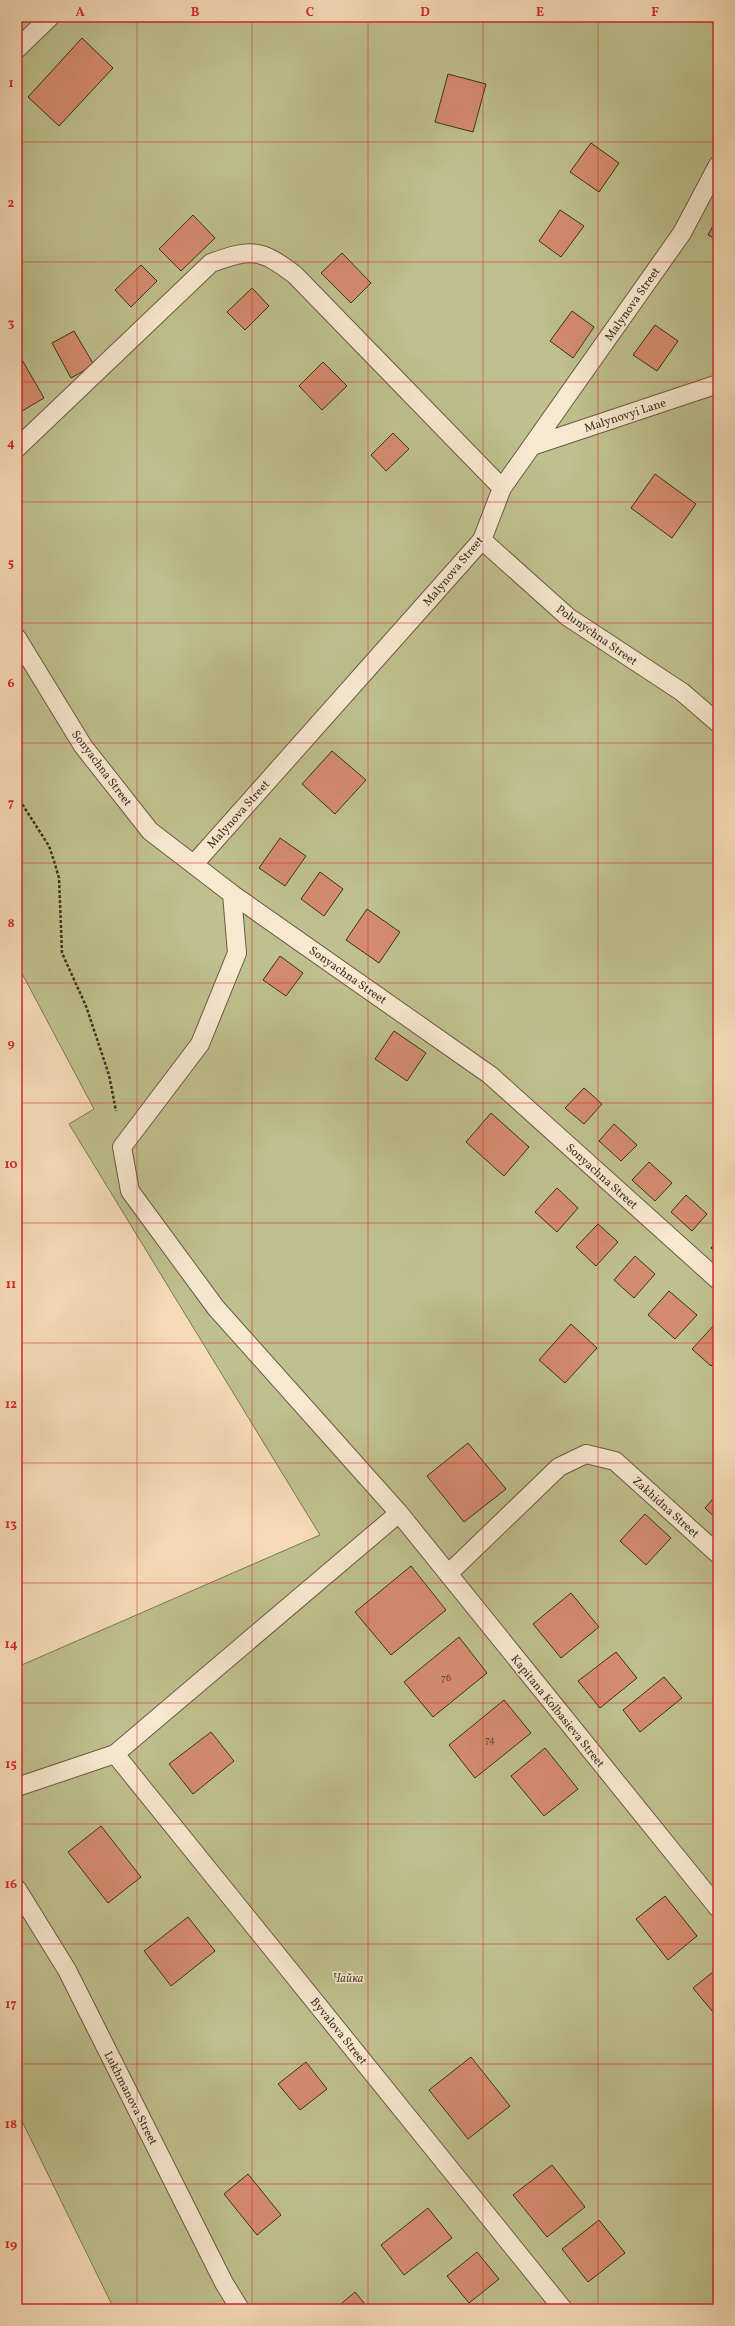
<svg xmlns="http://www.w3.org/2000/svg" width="735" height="2326" font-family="Vollkorn,serif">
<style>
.green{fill:#bec08d;stroke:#7e7856}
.building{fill:#d48c6f;stroke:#3d301f}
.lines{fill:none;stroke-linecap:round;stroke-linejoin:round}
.lane-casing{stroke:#6b5b45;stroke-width:20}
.path{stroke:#3d301f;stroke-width:2.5;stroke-dasharray:3 2;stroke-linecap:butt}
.lane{stroke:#f8e8d0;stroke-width:18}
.grid{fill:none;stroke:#d62828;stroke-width:1;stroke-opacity:0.55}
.labels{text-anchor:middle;stroke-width:3;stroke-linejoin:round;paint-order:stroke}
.number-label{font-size:10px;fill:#634733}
.street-label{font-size:12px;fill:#3d301f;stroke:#f8e8d0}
.park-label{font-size:12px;font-style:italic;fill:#574d35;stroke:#f8e8d0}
.neatline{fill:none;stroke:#d62828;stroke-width:1.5}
.grid-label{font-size:13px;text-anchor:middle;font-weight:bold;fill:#d62828}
</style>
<rect width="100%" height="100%" fill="#f5dbb7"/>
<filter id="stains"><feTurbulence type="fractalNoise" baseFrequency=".005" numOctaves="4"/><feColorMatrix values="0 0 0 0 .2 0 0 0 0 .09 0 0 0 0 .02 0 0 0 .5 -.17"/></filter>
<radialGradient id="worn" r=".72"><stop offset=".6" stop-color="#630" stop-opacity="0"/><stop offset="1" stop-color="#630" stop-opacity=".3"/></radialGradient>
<path class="green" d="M17,17H718V2309H114L17,2111V1667L320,1535L69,1124L94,1109L17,964Z"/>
<path class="building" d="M82,38L113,68L59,126L28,97Z
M448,74L486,84L473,132L435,122Z
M591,143L619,163L599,192L570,172Z
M560,210L584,226L561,257L539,241Z
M193,215L215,238L181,271L159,249Z
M718,217V240L708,235Z
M342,253L371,283L351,303L321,273Z
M141,265L157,281L131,307L115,290Z
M252,288L269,306L245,330L227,312Z
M572,311L594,327L573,358L550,341Z
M655,325L678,341L657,371L633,355Z
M74,331L94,365L71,378L52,343Z
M17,351L44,398L17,414Z
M323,362L347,386L322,410L299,386Z
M393,433L409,449L386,471L371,455Z
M655,474L696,504L672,538L631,508Z
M332,751L366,780L335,814L302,784Z
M280,838L306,856L285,886L259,868Z
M320,872L343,889L324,916L301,899Z
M367,909L400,932L379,963L346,940Z
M280,956L303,973L286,996L263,980Z
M394,1031L426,1053L407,1081L375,1059Z
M584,1088L602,1104L584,1124L565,1108Z
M491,1113L529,1147L504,1176L466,1142Z
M614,1124L637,1145L621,1161L599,1141Z
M649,1162L672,1183L655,1201L632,1180Z
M557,1188L578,1208L557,1232L535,1212Z
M686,1195L707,1214L692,1231L671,1212Z
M598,1224L618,1242L596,1266L576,1247Z
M718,1240V1254L711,1248Z
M635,1256L655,1274L634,1298L614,1280Z
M669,1291L697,1315L675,1339L648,1315Z
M717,1322L718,1358L711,1366L692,1349Z
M571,1324L597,1348L565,1383L539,1360Z
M468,1443L506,1489L464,1522L427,1476Z
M718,1493V1520L705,1508Z
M645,1514L671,1538L646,1565L620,1541Z
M411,1566L446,1610L391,1655L355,1612Z
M571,1593L599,1627L561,1658L533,1624Z
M459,1637L487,1673L433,1717L404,1682Z
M616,1652L637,1678L600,1708L578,1681Z
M664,1677L682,1698L640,1732L623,1710Z
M504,1700L531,1733L475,1778L449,1745Z
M211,1732L234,1761L193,1794L169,1764Z
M545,1748L578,1789L544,1816L511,1776Z
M101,1826L141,1877L108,1903L68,1852Z
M665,1896L697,1936L668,1960L636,1919Z
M188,1917L215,1951L171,1986L144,1951Z
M718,1968V2018L693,1988Z
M471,2057L510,2106L468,2139L429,2090Z
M306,2062L327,2089L300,2110L278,2084Z
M552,2165L585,2207L547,2237L513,2195Z
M248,2174L281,2215L257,2235L224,2194Z
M428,2208L452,2238L404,2275L381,2245Z
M599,2220L625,2253L588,2282L562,2249Z
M477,2252L499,2279L469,2303L447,2276Z
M355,2292L369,2309H335Z"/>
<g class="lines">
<defs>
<path id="lane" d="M17,49L50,17
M532,446L718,384
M17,448L211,263C252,248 261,249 295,275L502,488
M482,540L568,617L682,692L718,723
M17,638L83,746L150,831L232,894L490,1075L718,1280
M194,864L482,540L502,488L682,233L718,165
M232,894L237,953L200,1044L122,1147L130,1191L216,1308L399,1513L718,1908
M448,1574L559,1467L586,1454L615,1461L718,1554
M115,1754L563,2309
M17,1787L115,1754L399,1513
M17,1889L67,1970L224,2283L240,2309"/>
</defs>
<use href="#lane" class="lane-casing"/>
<path class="path" d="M17,796L49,846L54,861L59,878L62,953L86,1006L109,1075L116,1111"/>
<use href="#lane" class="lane"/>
</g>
<path class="grid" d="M137,17V2309M252,17V2309M368,17V2309M483,17V2309M598,17V2309M17,142H718M17,262H718M17,382H718M17,502H718M17,623H718M17,743H718M17,863H718M17,983H718M17,1103H718M17,1223H718M17,1343H718M17,1463H718M17,1583H718M17,1703H718M17,1824H718M17,1944H718M17,2064H718M17,2184H718"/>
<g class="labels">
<g class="number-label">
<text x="446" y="1681">76</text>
<text x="490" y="1743">74</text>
</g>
<g class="street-label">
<text transform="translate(632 304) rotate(-55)" y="4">Malynova Street</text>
<text transform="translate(625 415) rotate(-18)" y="4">Malynovyi Lane</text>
<text transform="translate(453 571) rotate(-50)" y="4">Malynova Street</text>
<text transform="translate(597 635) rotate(35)" y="4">Polunychna Street</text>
<text transform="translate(102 768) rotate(53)" y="4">Sonyachna Street</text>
<text transform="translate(238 814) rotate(-48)" y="4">Malynova Street</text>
<text transform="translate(348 975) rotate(35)" y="4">Sonyachna Street</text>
<text transform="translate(602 1176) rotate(42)" y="4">Sonyachna Street</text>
<text transform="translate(666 1507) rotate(42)" y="4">Zakhidna Street</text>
<text transform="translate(558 1711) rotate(51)" y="4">Kapitana Kolbasieva Street</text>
<text transform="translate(339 2031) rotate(51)" y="4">Byvalova Street</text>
<text transform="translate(131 2098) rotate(63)" y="4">Lukhmanova Street</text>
</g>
<g class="park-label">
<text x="348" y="1982">Чайка</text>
</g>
</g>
<rect width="735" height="2326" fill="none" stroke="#f5dbb7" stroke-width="44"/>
<rect x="22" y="22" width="691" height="2282" class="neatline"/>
<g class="grid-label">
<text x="80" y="16">A</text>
<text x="195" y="16">B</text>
<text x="310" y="16">C</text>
<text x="425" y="16">D</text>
<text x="540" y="16">E</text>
<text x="655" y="16">F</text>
<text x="11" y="87">1</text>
<text x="11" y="207">2</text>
<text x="11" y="327">3</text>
<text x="11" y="447">4</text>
<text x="11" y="567">5</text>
<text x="11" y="687">6</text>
<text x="11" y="807">7</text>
<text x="11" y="927">8</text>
<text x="11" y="1047">9</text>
<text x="11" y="1168">10</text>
<text x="11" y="1288">11</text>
<text x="11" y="1408">12</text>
<text x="11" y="1528">13</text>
<text x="11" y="1648">14</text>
<text x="11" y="1768">15</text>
<text x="11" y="1888">16</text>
<text x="11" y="2008">17</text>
<text x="11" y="2128">18</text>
<text x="11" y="2248">19</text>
</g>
<rect width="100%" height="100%" filter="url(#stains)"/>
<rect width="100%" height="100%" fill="url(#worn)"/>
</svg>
